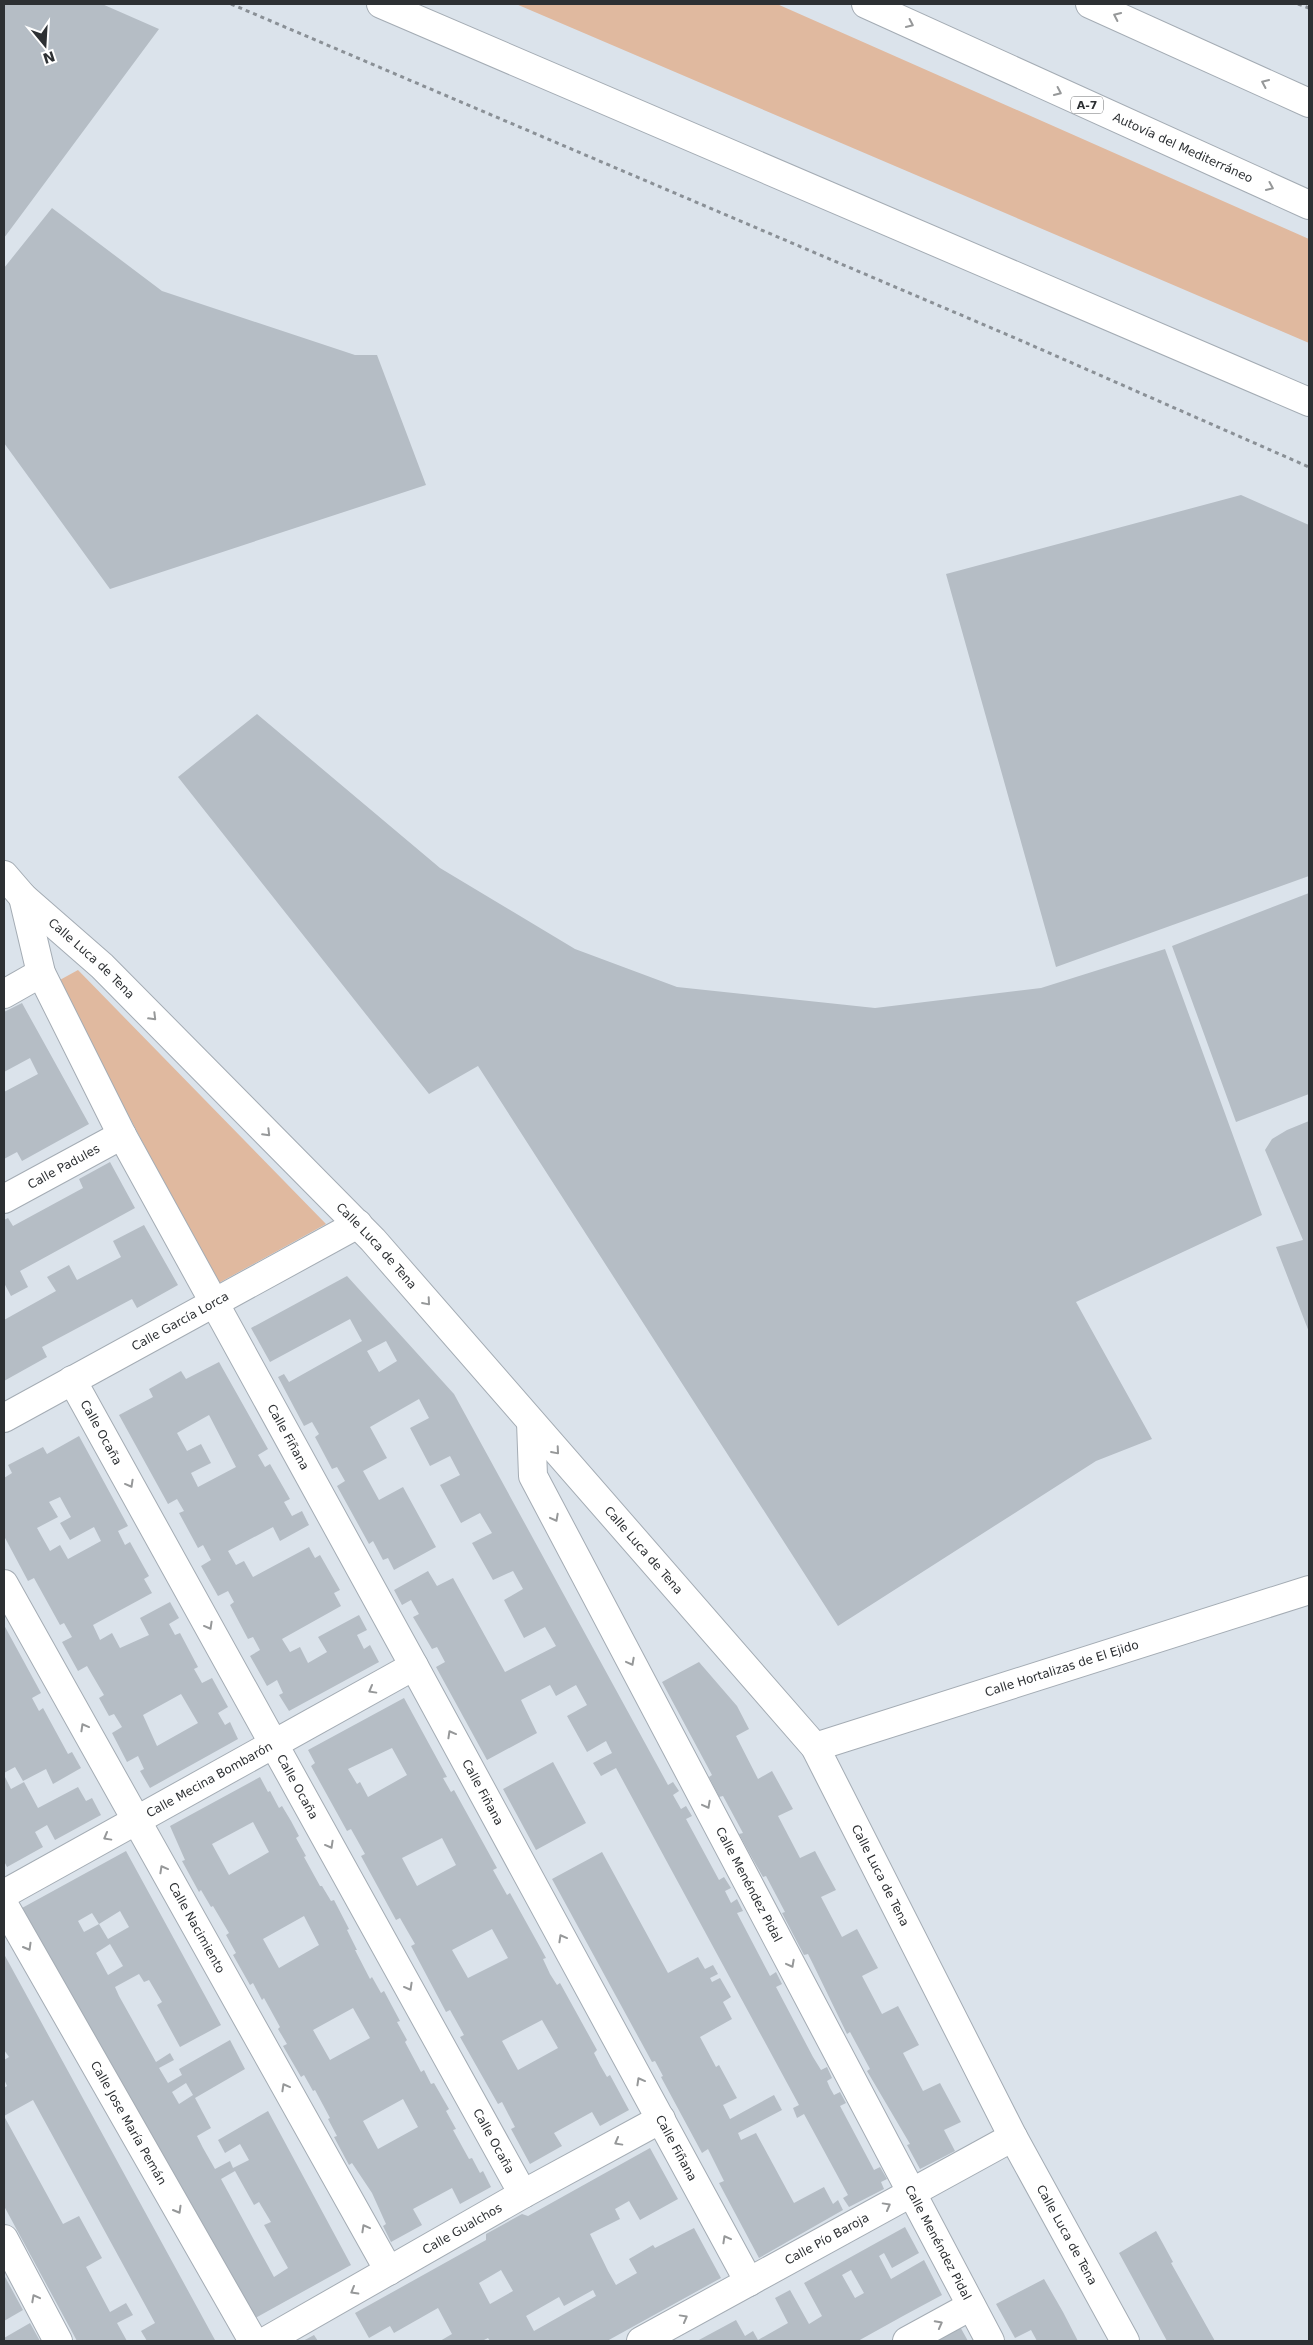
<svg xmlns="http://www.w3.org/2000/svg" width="1313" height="2345" font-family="'DejaVu Sans',sans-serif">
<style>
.green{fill:#e0b99f}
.building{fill:#b5bdc5;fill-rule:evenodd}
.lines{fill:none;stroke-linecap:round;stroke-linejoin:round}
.minor-casing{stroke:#a4acb4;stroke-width:30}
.tertiary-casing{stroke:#a4acb4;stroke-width:30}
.motorway-casing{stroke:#a4acb4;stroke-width:30}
.path{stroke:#8a9096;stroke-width:3;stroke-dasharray:4 4;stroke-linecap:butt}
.minor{stroke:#fff;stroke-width:28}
.tertiary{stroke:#fff;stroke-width:28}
.motorway{stroke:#fff;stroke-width:28}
.oneway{stroke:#969899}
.labels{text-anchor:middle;stroke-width:5;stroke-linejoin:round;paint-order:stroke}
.shield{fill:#fff;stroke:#6c6e70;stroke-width:1}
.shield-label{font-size:11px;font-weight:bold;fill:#2d3033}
.street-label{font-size:12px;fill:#2d3033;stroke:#fff}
</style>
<rect width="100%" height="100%" fill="#dbe3eb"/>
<path class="green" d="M516,4H777L1309,239V343Z
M78,970L326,1224L217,1284L58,981Z"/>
<path class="building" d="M4,4H102L159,29L4,238Z
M52,208L162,291L355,355H377L426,485L110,589L4,443V268Z
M1241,495L1309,525V876L1056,967L946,574Z
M257,714L440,868L575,949L677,987L875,1008L1041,988L1165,949L1262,1215L1076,1302L1152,1439L1096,1461L838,1626L478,1066L429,1094L178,777Z
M1309,893V1094L1236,1122L1172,946Z
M22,1003L89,1124L22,1161L17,1152L4,1159V1092L38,1074L30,1058L4,1072V1012Z
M1309,1121V1332L1276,1247L1303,1240L1265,1150L1272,1139L1287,1130Z
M110,1162L135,1208L20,1271L28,1287L11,1296L4,1283V1220L8,1218L13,1226L83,1188L79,1179Z
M144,1225L178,1285L137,1308L132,1299L42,1347L47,1357L4,1381V1320L56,1291L47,1277L69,1265L77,1280L121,1257L113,1241Z
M347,1276L454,1394L668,1785L673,1782L679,1791L673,1795L681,1809L686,1806L692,1816L686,1819L719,1880L724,1877L731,1888L725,1891L731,1903L737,1899L743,1911L737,1913L770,1976L776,1972L782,1984L776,1987L813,2057L821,2070L827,2067L832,2078L827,2081L830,2088L834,2095L840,2092L846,2103L840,2106L865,2153L874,2170L880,2167L887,2179L881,2182L884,2189L849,2207L843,2198L848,2195L804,2114L797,2118L793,2108L799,2105L616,1768L601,1776L593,1763L612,1753L606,1741L587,1752L567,1716L587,1705L576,1685L556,1696L550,1685L521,1700L537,1733L487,1760L436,1667L445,1662L437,1647L432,1649L413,1617L419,1614L411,1600L402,1605L394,1590L428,1571L437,1586L453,1578L505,1672L556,1646L545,1627L524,1638L504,1600L523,1589L513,1571L493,1580L472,1543L492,1533L480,1513L461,1523L440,1485L460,1475L450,1456L430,1466L410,1428L429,1418L419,1399L370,1427L387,1458L363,1471L379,1500L403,1487L436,1547L394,1570L388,1558L383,1560L373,1541L369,1544L337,1486L345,1481L337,1467L332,1469L315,1437L319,1434L312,1422L304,1426L278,1377L284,1374L289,1382L362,1341L350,1319L270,1362L251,1328ZM386,1341L397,1361L379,1372L367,1351Z
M219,1362L268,1449L258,1455L265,1467L270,1464L290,1499L284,1502L292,1516L302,1511L309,1525L280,1541L273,1527L228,1551L236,1565L244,1561L253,1577L309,1547L315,1558L320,1555L340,1590L334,1593L341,1606L282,1639L290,1652L300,1647L308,1663L327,1652L318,1637L359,1615L367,1630L357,1635L364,1649L370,1645L379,1662L289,1711L279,1695L283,1693L277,1680L267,1686L250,1656L260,1650L253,1637L248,1639L230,1605L234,1602L228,1591L218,1596L201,1566L211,1560L203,1545L198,1548L179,1513L184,1511L177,1499L168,1504L119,1415L153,1397L149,1389L181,1371L186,1379ZM209,1415L236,1467L198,1487L191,1473L211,1463L201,1444L187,1451L177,1433Z
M79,1436L128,1526L118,1531L125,1545L130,1542L140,1560L149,1576L144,1579L152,1593L93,1625L100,1640L112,1633L120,1648L149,1635L140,1618L170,1602L179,1618L169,1624L175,1635L180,1633L198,1667L194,1669L202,1683L212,1678L228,1707L218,1713L225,1725L230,1722L238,1739L150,1788L140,1771L144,1769L138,1756L127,1762L112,1733L122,1727L114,1714L109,1716L99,1698L104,1695L87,1666L78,1671L62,1642L72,1637L64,1623L60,1625L34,1578L28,1581L4,1536V1478L12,1473L8,1465L43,1447L47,1454ZM60,1497L71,1517L60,1523L70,1540L94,1527L101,1541L68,1559L60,1545L50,1551L37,1528L58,1517L49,1502ZM181,1694L198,1723L157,1746L143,1715Z
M4,1625L41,1693L32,1698L39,1711L43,1708L68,1754L72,1752L81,1768L53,1784L46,1769L23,1781L15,1767L4,1773Z
M699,1662L737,1706L749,1729L736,1736L758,1779L772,1771L793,1809L778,1816L800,1858L815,1851L824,1868L836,1890L821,1897L842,1937L857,1929L878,1968L862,1976L882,2014L898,2006L919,2045L903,2053L923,2091L940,2083L961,2122L944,2130L955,2151L920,2169L907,2145L910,2144L867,2071L870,2069L850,2032L847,2034L813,1964L808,1954L804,1955L782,1913L785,1912L766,1876L763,1877L751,1856L739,1834L743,1833L723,1796L719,1797L709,1777L712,1775L662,1682Z
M404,1698L447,1777L443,1778L451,1792L454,1790L497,1868L493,1870L507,1895L510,1893L546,1958L543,1959L550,1974L557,1985L560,1983L597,2050L594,2053L600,2065L607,2077L610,2075L629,2110L600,2126L592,2112L554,2133L562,2146L530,2164L511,2129L515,2127L502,2102L498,2104L460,2037L464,2035L450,2010L446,2012L411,1946L415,1944L408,1932L400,1918L396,1920L361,1856L365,1854L351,1829L347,1831L311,1766L315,1763L308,1750ZM392,1748L407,1775L368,1797L360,1782L357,1784L348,1769ZM442,1838L456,1865L417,1886L402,1858ZM492,1929L508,1958L468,1978L452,1950ZM542,2020L558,2048L518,2070L502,2041Z
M553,1762L586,1823L536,1850L503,1789Z
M4,1775L11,1789L24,1782L38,1808L78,1787L86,1801L92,1798L101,1815L55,1840L47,1825L35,1832L43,1847L7,1867L4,1861Z
M260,1777L268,1792L270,1791L279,1808L282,1806L291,1821L299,1836L296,1838L306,1856L304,1857L320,1886H322L331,1901L334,1900L349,1929L347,1930L357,1950H355L370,1979L372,1977L381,1993L384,1991L400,2021L397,2022L407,2040L405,2042L421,2072L424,2070L431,2084L434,2083L449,2109L446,2111L456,2129L453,2130L469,2159L472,2158L480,2173L483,2171L491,2187L460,2204L452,2188L413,2209L422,2225L391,2242L383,2226L386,2224L372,2193L352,2163L349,2165L334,2137L337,2136L328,2119L330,2118L315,2090L313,2091L304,2075L301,2077L283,2046L287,2044L278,2029L280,2027L264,1998L262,2000L253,1983L250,1985L233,1955L236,1953L226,1935L229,1933L213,1906L211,1907L201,1890L199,1892L182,1861L185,1860L170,1826ZM253,1822L269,1852L229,1875L212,1844ZM304,1916L319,1945L279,1968L263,1939ZM353,2008L370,2038L330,2060L313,2030ZM403,2099L418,2127L378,2149L363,2121Z
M126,1851L221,2025L180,2047L157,2005L162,2002L149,1980L144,1982L139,1974L115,1987L119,1996L156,2062L170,2053L174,2060L159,2068L168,2083L182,2075L179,2069L230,2040L245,2069L195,2098L211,2128L197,2136L203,2148L215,2169L230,2161L233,2168L249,2160L240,2144L225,2153L218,2140L268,2111L351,2265L248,2322L22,1908ZM120,1911L129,1927L108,1939L99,1924L84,1932L78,1921L92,1913L99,1924ZM110,1944L123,1966L108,1975L96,1953ZM186,2083L193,2095L179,2104L172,2092ZM235,2171L254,2205L259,2202L271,2222L264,2225L288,2268L274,2277L221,2179Z
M602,1852L668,1973L698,1957L705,1969L713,1965L718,1974L710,1978L712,1982L720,1978L731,1997L723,2002L732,2019L700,2037L716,2067L719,2065L737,2098L723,2105L730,2119L774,2095L782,2110L738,2133L741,2140L756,2133L794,2203L824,2187L833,2204L838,2200L843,2210L759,2258L719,2183L724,2181L708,2149L702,2153L661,2077L663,2076L655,2061L652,2062L552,1879Z
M4,1954L215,2340L213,2341H147L141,2331L155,2323L33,2100L4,2116L63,2224L79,2216L102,2258L86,2267L110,2312L126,2303L133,2315L117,2323L127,2341H77L4,2206V2088L7,2086L4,2079V2060L9,2057L4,2050Z
M650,2148L678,2199L640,2220L629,2201L615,2209L620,2219L590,2234L608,2271L616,2285L637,2273L629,2259L653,2245L655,2248L694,2228L721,2278L607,2341H490L488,2338L482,2341H440L452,2334L438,2308L394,2333L390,2326L369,2338L355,2313L486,2240V2234L522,2214L528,2216ZM501,2270L513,2291L490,2304L479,2283ZM593,2290L596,2296L534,2331L526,2316L559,2297L564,2306Z
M905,2227L919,2253L892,2268L884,2253L879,2256L891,2279L924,2260L942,2295L903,2316L858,2341H697L736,2320L745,2336L753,2331L758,2340L788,2323L775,2298L790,2290L809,2324L822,2316L804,2283ZM851,2270L864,2293L855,2298L842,2275Z
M1156,2231L1173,2262L1171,2263L1215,2341H1167L1119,2253Z
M4,2275L23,2310L4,2321Z
M1044,2279L1063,2312L1078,2341H1037L1031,2330L1015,2338L996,2304Z
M30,2323L40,2341H4V2338Z
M958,2323L968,2341H926Z
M314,2335L318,2341H303Z"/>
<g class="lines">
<defs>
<g id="minor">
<path id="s1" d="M23,897L41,973L122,1135L414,1666L749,2282"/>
<path d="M4,994L41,973"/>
<path id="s2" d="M4,1199L122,1135"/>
<path id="s3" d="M72,1380L523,2194"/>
<path id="s4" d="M531,1422L533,1476L990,2341"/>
<path id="s5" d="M4,1584L389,2271"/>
<path id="s6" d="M4,1894L414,1666"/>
<path id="s7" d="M4,1905L253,2341"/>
<path d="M4,2239L58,2341"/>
<path id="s8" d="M266,2341L523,2194L661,2119"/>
<path id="s9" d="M641,2341L1013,2137"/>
<path d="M907,2341L971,2306"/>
</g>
<g id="tertiary">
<path d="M381,4L1309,402"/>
<path id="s10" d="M4,875L23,897L102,966L373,1240L815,1747L1013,2137L1125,2341"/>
<path id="s11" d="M4,1418L358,1224"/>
<path id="s12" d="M815,1747L1309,1590"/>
</g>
<g id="motorway">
<path id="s13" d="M866,4L1309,205"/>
<path d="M1090,4L1309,103"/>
</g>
</defs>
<use href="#minor" class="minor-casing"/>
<use href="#tertiary" class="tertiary-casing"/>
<use href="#motorway" class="motorway-casing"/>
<path class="path" d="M231,4L1022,341L1309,467
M1298,4L1309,8"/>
<use href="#minor" class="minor"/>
<use href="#tertiary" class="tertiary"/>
<use href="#motorway" class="motorway"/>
</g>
<defs><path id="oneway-chevron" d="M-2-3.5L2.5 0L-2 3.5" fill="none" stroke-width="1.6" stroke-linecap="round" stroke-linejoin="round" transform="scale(1.25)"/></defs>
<g class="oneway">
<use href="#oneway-chevron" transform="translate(1117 16) rotate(-155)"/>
<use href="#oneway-chevron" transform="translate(910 24) rotate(25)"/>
<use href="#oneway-chevron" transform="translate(1265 83) rotate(-156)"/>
<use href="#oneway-chevron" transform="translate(1058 92) rotate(25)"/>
<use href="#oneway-chevron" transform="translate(1270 187) rotate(24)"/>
<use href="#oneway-chevron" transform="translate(153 1017) rotate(45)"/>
<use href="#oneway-chevron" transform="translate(267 1133) rotate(45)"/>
<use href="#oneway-chevron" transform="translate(427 1302) rotate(49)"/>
<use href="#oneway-chevron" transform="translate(556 1451) rotate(49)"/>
<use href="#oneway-chevron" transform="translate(130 1484) rotate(61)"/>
<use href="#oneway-chevron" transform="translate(555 1518) rotate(62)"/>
<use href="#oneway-chevron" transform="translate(209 1626) rotate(61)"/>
<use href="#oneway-chevron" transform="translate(631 1662) rotate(62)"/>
<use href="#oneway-chevron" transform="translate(372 1690) rotate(151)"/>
<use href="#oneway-chevron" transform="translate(84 1727) rotate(-119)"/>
<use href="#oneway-chevron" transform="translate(451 1734) rotate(-119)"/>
<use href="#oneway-chevron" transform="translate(707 1805) rotate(62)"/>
<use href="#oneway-chevron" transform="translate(107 1837) rotate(151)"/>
<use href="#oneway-chevron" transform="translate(330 1845) rotate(61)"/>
<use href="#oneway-chevron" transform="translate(163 1869) rotate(-119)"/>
<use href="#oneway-chevron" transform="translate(562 1938) rotate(-119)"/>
<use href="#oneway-chevron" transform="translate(28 1947) rotate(60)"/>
<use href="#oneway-chevron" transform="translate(791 1964) rotate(62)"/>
<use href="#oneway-chevron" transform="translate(409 1987) rotate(61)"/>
<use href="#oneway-chevron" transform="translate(640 2081) rotate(-119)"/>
<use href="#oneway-chevron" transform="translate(285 2087) rotate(-119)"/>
<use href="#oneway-chevron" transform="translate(618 2142) rotate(151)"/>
<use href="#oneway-chevron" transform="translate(887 2206) rotate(-29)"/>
<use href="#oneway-chevron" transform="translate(178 2210) rotate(60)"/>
<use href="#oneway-chevron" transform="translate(365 2228) rotate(-119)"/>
<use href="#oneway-chevron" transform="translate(726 2239) rotate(-119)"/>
<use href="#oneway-chevron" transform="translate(354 2291) rotate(150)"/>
<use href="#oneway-chevron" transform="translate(35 2298) rotate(-118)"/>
<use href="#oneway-chevron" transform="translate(684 2318) rotate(-29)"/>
<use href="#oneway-chevron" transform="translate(939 2324) rotate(-28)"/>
</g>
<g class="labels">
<rect class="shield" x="1071" y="96.5" width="32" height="17" rx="4"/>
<g class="shield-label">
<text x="1087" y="109">A-7</text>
</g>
<g class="street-label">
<text dy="4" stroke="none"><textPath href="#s13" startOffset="348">Autovía del Mediterráneo</textPath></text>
<text dy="4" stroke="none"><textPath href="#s10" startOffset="121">Calle Luca de Tena</textPath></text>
<text dy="4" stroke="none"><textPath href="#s2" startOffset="68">Calle Padules</textPath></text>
<text dy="4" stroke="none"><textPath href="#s10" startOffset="526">Calle Luca de Tena</textPath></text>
<text dy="4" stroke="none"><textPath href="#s11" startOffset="201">Calle García Lorca</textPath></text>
<text dy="4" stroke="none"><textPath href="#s3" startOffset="60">Calle Ocaña</textPath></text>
<text dy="4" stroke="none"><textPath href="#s1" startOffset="604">Calle Fiñana</textPath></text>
<text dy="4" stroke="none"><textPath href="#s10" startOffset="931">Calle Luca de Tena</textPath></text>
<text dy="4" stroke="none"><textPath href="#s12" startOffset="259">Calle Hortalizas de El Ejido</textPath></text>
<text dy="4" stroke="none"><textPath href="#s6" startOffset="235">Calle Mecina Bombarón</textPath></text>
<text dy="4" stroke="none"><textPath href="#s3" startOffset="465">Calle Ocaña</textPath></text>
<text dy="4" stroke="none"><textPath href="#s1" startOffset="1009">Calle Fiñana</textPath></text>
<text dy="4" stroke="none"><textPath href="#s10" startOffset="1336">Calle Luca de Tena</textPath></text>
<text dy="4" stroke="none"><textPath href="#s4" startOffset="516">Calle Menéndez Pidal</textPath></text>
<text dy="4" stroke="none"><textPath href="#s5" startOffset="394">Calle Nacimiento</textPath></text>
<text dy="4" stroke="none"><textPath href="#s7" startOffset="251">Calle Jose María Pemán</textPath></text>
<text dy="4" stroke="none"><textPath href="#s3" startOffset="870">Calle Ocaña</textPath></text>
<text dy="4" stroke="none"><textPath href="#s1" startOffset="1414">Calle Fiñana</textPath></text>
<text dy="4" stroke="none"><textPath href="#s8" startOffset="226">Calle Gualchos</textPath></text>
<text dy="4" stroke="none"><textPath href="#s10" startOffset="1741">Calle Luca de Tena</textPath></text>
<text dy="4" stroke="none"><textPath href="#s9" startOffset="212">Calle Pío Baroja</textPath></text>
<text dy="4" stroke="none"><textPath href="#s4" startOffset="921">Calle Menéndez Pidal</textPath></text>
</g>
</g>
<rect width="1313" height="2345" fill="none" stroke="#2d3033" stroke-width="10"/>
<g transform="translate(45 45) rotate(162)" stroke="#ffffff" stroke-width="4" paint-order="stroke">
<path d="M0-4L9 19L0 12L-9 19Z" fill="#2d3033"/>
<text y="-8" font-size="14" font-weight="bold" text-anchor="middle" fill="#2d3033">N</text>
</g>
</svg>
